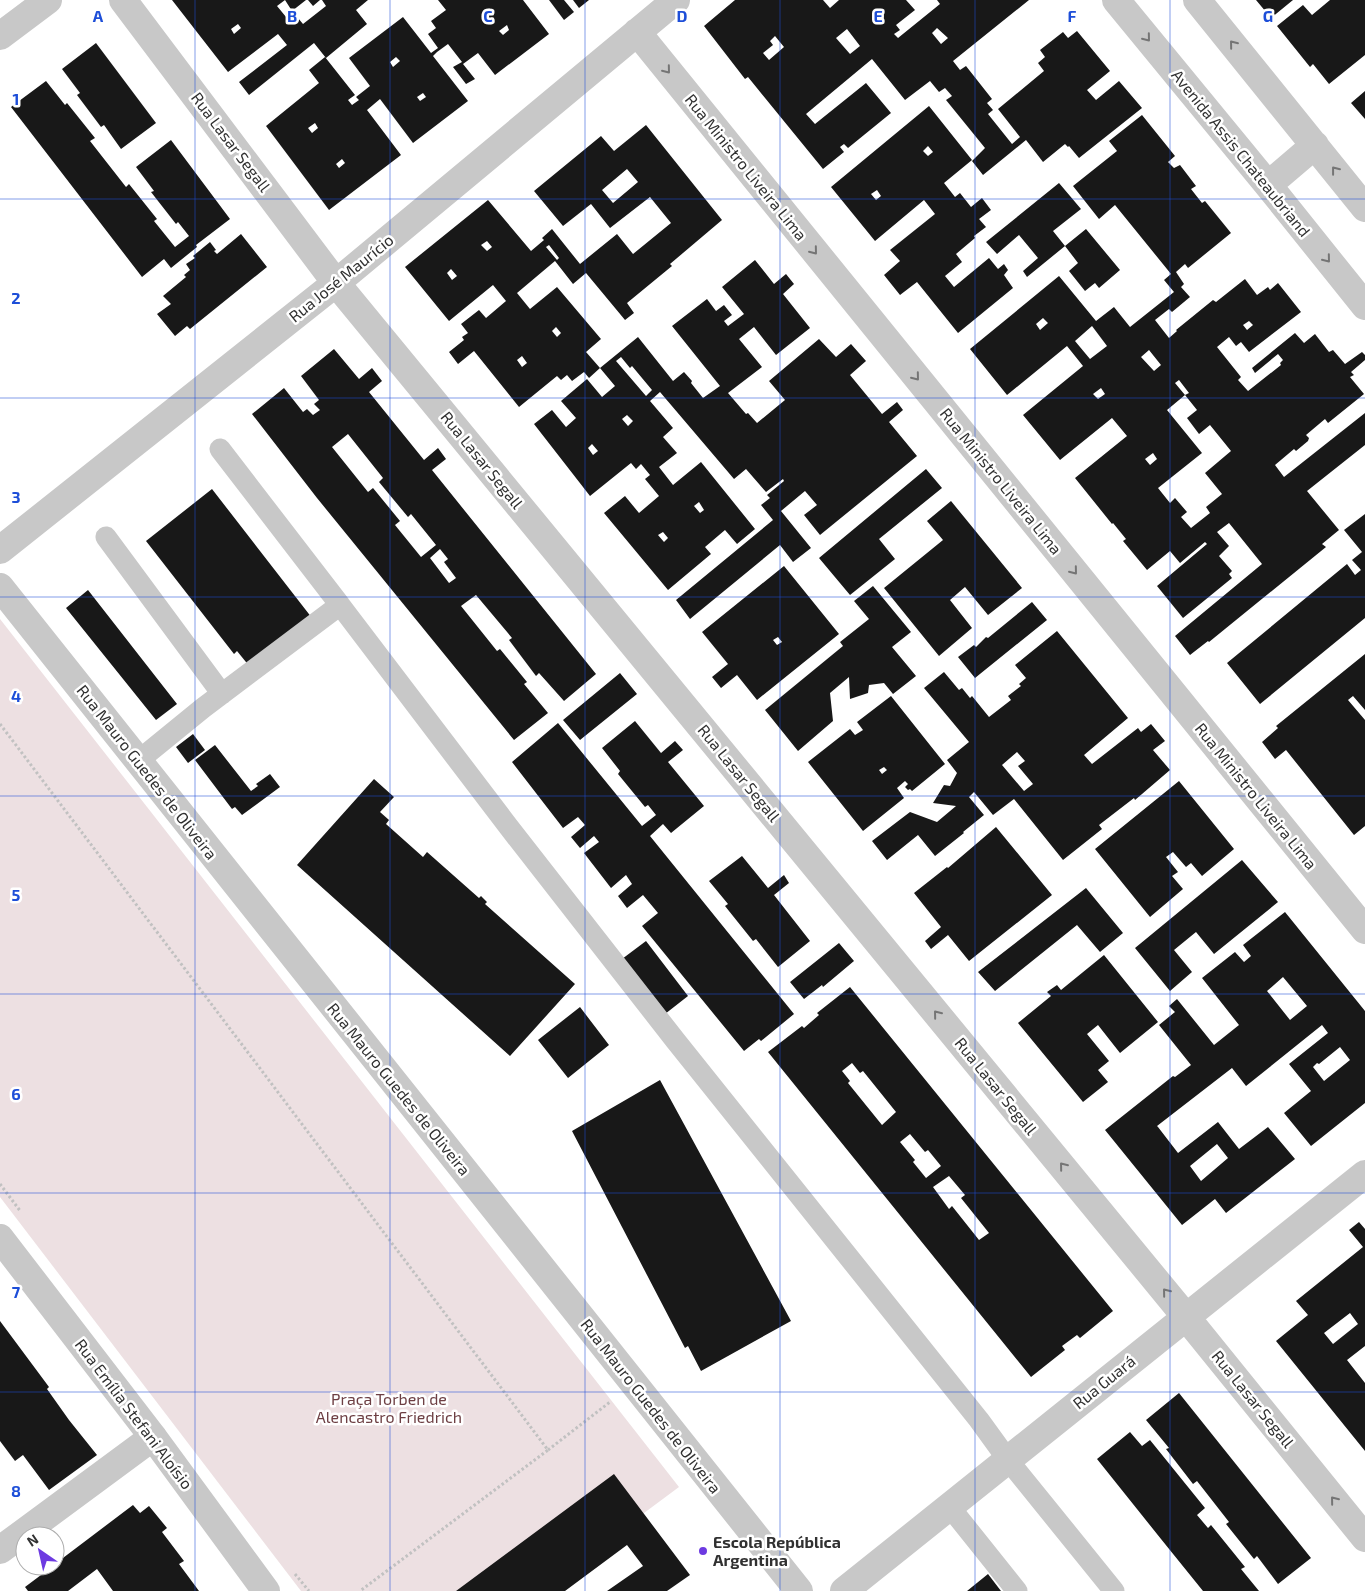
<svg xmlns="http://www.w3.org/2000/svg" width="1365" height="1591" font-family="'Exo 2',sans-serif">
<style>
.green{fill:#ede0e2}
.building{fill:#181818;fill-rule:evenodd}
.lines{fill:none;stroke-linecap:round;stroke-linejoin:round}
.path{stroke:#c1c1c1;stroke-width:3;stroke-dasharray:2.5 2.5;stroke-linecap:butt}
.service{stroke:#c8c8c8;stroke-width:21}
.pedestrian{stroke:#c8c8c8;stroke-width:28}
.minor{stroke:#c8c8c8;stroke-width:28}
.tertiary{stroke:#c8c8c8;stroke-width:28}
.oneway{stroke:#757575}
.grid{fill:none;stroke:#1d4ed8;stroke-width:1;stroke-opacity:0.55}
.poi-dot{fill:#6d3ae1;stroke:#fff;stroke-width:2}
.labels{text-anchor:middle;stroke-width:5;stroke-linejoin:round;paint-order:stroke}
.street-label{font-size:16px;fill:#313131;stroke:#fff}
.park-label{font-size:16px;fill:#6d3f43;stroke:#fff}
.poi-label{font-size:16px;font-weight:bold;fill:#313131;stroke:#fff;text-anchor:start}
.grid-label{font-size:16px;text-anchor:middle;font-weight:bold;fill:#1d4ed8;stroke:#fff;stroke-width:5;stroke-linejoin:round;paint-order:stroke}
</style>
<rect width="100%" height="100%" fill="#fff"/>
<path class="green" d="M0,619L679,1487L539,1591H301L0,1197Z"/>
<path class="building" d="M172,0H306L292,11L285,0L277,6L291,23L298,18L303,24L326,6L322,0H368L356,10L367,24L326,58L314,43L249,95L239,82L287,45L278,34L228,72ZM238,24L241,28L234,34L231,29Z
M308,0H320L313,6Z
M438,0H523L549,34L495,75L478,53L463,64L475,79L466,84L453,67L462,62L448,44L437,52L433,56L468,101L413,143L380,99L367,110L401,155L329,210L266,126L319,83L309,70L325,57L355,95L348,100L352,105L359,100L356,97L370,86L349,58L403,17L431,53L438,48L428,34L436,28L431,21L446,10ZM507,25L509,30L503,35L499,31ZM396,57L400,61L393,67L390,62ZM423,93L426,97L420,101L417,97ZM315,123L318,128L312,133L308,128ZM342,159L345,163L339,168L336,164Z
M549,0H564L574,12L564,20Z
M573,0H589L579,8Z
M735,0H823L830,8L839,0H906L915,10L896,25L900,30L894,34L898,38L940,4L937,0H1029L953,61L960,70L966,66L992,99L987,103L993,110L988,114L1012,144L1020,137L998,109L1044,71L1038,63L1045,57L1040,50L1063,32L1068,38L1077,31L1110,71L1087,90L1096,100L1119,81L1142,108L1079,158L1069,146L1068,147L1065,144L1043,162L1026,140L983,175L972,161L985,148L946,100L952,96L945,88L939,92L930,81L905,100L872,59L806,114L815,124L866,83L891,113L848,148L844,144L840,147L844,152L823,169L748,77L745,79L704,26ZM937,28L948,38L941,44L932,33ZM847,29L860,46L850,54L836,38ZM775,36L784,47L769,60L763,53L773,45L770,41Z
M1256,0H1293L1271,18Z
M1330,0H1365V55L1329,84L1313,64L1310,67L1277,26L1303,5L1312,15Z
M96,43L156,123L121,149L104,125L101,127L77,95L80,93L62,69Z
M46,81L65,105L67,103L95,138L90,141L126,187L129,184L157,219L154,221L175,247L189,236L178,222L176,224L151,192L154,191L136,167L171,140L230,219L196,245L197,247L171,268L164,259L142,277L11,107Z
M1365,91V119L1351,103Z
M929,106L972,160L944,183L955,197L960,193L971,207L982,198L991,210L979,219L986,227L974,236L975,238L956,254L962,262L945,276L954,287L989,258L998,269L1004,264L1008,270L1004,275L1013,288L958,333L917,282L900,295L884,275L900,261L890,250L935,214L924,200L875,241L831,187ZM928,146L933,152L928,156L923,151ZM877,190L881,196L876,200L871,194Z
M1142,115L1175,156L1168,162L1174,168L1180,165L1196,186L1191,189L1202,203L1205,201L1231,233L1188,268L1185,264L1176,272L1184,284L1181,287L1190,297L1172,312L1169,309L1155,320L1169,338L1177,331L1176,330L1213,300L1216,302L1245,279L1257,295L1268,287L1270,290L1278,283L1301,312L1249,352L1241,342L1236,346L1229,337L1217,347L1241,377L1238,380L1248,391L1281,365L1280,363L1283,360L1278,354L1255,373L1252,368L1295,333L1304,343L1315,334L1329,352L1333,350L1345,364L1362,352L1365,355V360L1351,372L1354,375L1350,377L1364,394L1328,423L1325,419L1306,435L1309,438L1308,441L1296,451L1294,449L1275,465L1284,477L1365,413V445L1307,491L1339,530L1322,544L1326,547L1209,642L1208,641L1190,655L1175,636L1262,564L1229,523L1217,532L1229,546L1219,556L1232,571L1229,574L1232,578L1183,618L1157,586L1207,544L1205,542L1180,563L1170,551L1147,570L1123,541L1126,539L1113,523L1112,524L1075,478L1127,436L1112,418L1060,460L1023,415L1083,366L1067,346L1007,395L970,349L1059,276L1096,321L1114,307L1130,327L1174,292L1164,280L1171,274L1115,205L1099,219L1073,186L1117,151L1109,141ZM1043,318L1048,323L1040,330L1036,324ZM1249,321L1253,325L1247,330L1243,325ZM1092,326L1107,346L1090,359L1075,341ZM1149,350L1161,365L1154,371L1141,357ZM1179,380L1189,393L1185,395L1197,410L1187,418L1199,434L1210,425L1231,451L1205,473L1222,494L1206,507L1210,513L1191,528L1181,517L1187,512L1175,498L1170,503L1158,488L1202,453L1167,410L1185,395L1175,383ZM1101,388L1105,394L1098,399L1093,394ZM1153,453L1157,459L1150,465L1145,459Z
M646,125L722,220L670,264L672,266L627,303L634,313L625,320L586,273L573,284L555,261L517,293L530,309L557,287L601,339L586,352L600,368L589,378L584,372L572,381L567,375L561,380L557,376L519,407L474,351L458,364L449,352L464,340L462,337L468,333L461,324L479,310L486,318L506,301L493,285L449,321L405,267L488,200L531,251L544,240L542,238L552,229L580,264L617,234L633,254L671,223L650,197L610,228L591,204L563,226L534,191L601,136L614,151ZM627,169L638,182L613,203L602,190ZM487,241L492,247L487,251L481,245ZM549,245L559,258L557,260L546,247ZM451,269L457,276L452,280L447,273ZM556,327L561,333L557,337L552,331ZM522,356L527,363L522,367L517,360Z
M1059,183L1081,209L1053,231L1065,246L1027,277L1023,271L1038,258L1019,235L997,254L986,242Z
M1086,229L1120,270L1099,288L1095,283L1085,291L1069,271L1078,263L1065,246Z
M241,234L267,267L190,329L187,326L175,336L157,314L171,304L163,296L186,277L184,275L190,270L186,264L195,258L193,256L210,242L216,250L214,251L217,254Z
M755,260L774,284L786,274L794,284L783,294L810,328L776,355L754,327L739,339L762,367L728,393L746,414L748,413L757,423L785,400L769,381L819,339L836,357L851,344L866,361L850,375L882,414L897,402L903,410L889,422L917,456L820,535L804,515L817,505L805,491L781,511L811,548L793,562L780,545L690,619L676,600L773,520L761,505L770,498L767,495L784,481L783,479L766,492L746,469L734,479L660,392L650,401L673,428L663,437L677,453L659,467L673,485L701,462L755,529L737,544L725,530L705,547L711,554L668,590L604,513L625,496L639,513L659,496L645,479L650,475L641,464L636,469L631,463L590,496L534,424L552,410L566,427L576,418L561,401L587,379L602,397L615,386L600,368L638,337L673,381L684,372L692,381L691,383L703,398L720,386L672,326L707,299L716,311L724,305L732,315L724,321L728,326L744,314L722,287ZM621,357L630,368L632,366L652,390L646,396L616,361ZM627,415L633,421L628,426L622,419ZM592,444L598,451L593,455L588,448ZM699,502L704,510L700,513L694,506ZM663,532L668,538L664,542L658,535Z
M334,349L359,379L372,368L382,381L369,392L424,460L438,448L446,459L432,470L596,674L564,701L539,673L536,676L509,640L512,638L476,595L465,603L461,606L497,651L500,649L527,682L524,684L548,713L514,740L317,498L252,414L284,388L303,412L307,409L313,415L320,410L314,404L319,400L301,376ZM348,434L383,478L379,482L408,517L411,514L436,545L421,557L395,525L400,521L373,488L368,492L332,447ZM440,549L448,559L444,562L456,578L449,583L430,558Z
M926,469L942,488L879,539L895,559L850,595L819,558Z
M212,489L312,618L250,667L237,651L234,654L146,541Z
M951,501L1022,588L988,615L965,587L950,600L972,628L939,656L884,588L943,540L927,521Z
M1365,514V618L1260,704L1227,663L1347,564L1355,575L1361,570L1352,560L1362,552L1344,530Z
M784,566L839,634L757,700L737,675L721,688L712,677L728,664L702,632ZM778,637L782,642L777,645L773,640Z
M873,586L911,632L892,647L916,676L893,694L884,683L869,685L868,693L850,699L849,677L830,693L833,721L798,751L765,710L843,646L840,642L869,619L854,601Z
M88,590L177,704L156,720L66,608Z
M1032,602L1047,620L975,678L958,657L974,645L976,647L986,637L988,638Z
M1057,631L1128,718L1084,755L1092,764L1138,728L1141,732L1151,724L1165,741L1153,750L1170,770L1135,800L1134,798L1099,825L1102,829L1063,860L1014,799L993,815L974,792L969,797L984,815L963,832L964,833L935,856L918,835L887,860L872,841L910,812L937,822L956,806L933,803L944,785L950,786L957,773L947,760L969,742L924,688L944,672L959,690L962,688L970,698L972,696L989,717L1011,700L1008,696L1021,686L1019,684L1026,678L1015,665ZM1017,752L1025,761L1018,766L1033,784L1024,791L1002,765Z
M1365,654V710L1353,696L1348,700L1365,720V826L1354,835L1286,750L1275,759L1262,742L1278,728L1276,726Z
M620,673L637,694L580,740L563,720Z
M891,696L945,764L912,791L910,789L908,790L905,787L908,784L905,781L897,788L904,798L863,831L808,762L850,729L855,735L863,730L857,722ZM884,767L887,770L882,774L879,770Z
M635,721L661,753L675,741L683,750L668,762L704,806L671,833L663,824L650,836L794,1014L761,1041L759,1039L744,1051L642,926L658,913L643,895L627,908L618,896L632,884L626,875L611,888L584,853L599,842L594,836L580,848L571,837L585,825L578,817L563,828L512,762L558,723L642,826L656,815L648,805L645,807L618,774L620,771L602,748Z
M193,734L205,750L188,763L176,747Z
M215,745L251,791L258,786L256,784L270,774L280,787L242,815L235,807L232,809L195,760Z
M374,779L394,797L380,812L389,820L386,824L423,857L427,852L479,898L481,896L487,902L485,904L575,984L510,1056L297,865Z
M1179,781L1234,849L1202,876L1191,863L1186,867L1173,852L1166,857L1178,872L1172,876L1183,889L1150,917L1095,849Z
M996,827L1052,895L969,961L948,935L931,949L925,941L941,927L914,893L947,867L948,868Z
M742,856L768,888L784,875L789,883L774,895L810,941L778,967L756,939L753,941L725,906L728,904L709,881Z
M1242,860L1278,902L1214,954L1196,932L1174,950L1192,972L1170,991L1135,948Z
M1086,888L1123,933L1100,952L1077,925L995,991L978,972Z
M1285,912L1365,1011V1103L1311,1146L1284,1113L1311,1091L1289,1064L1328,1033L1322,1025L1246,1086L1232,1068L1157,1126L1158,1127L1178,1153L1218,1122L1239,1149L1268,1127L1295,1159L1226,1213L1215,1199L1182,1225L1105,1130L1173,1076L1175,1077L1191,1065L1159,1025L1175,1012L1169,1006L1177,999L1214,1045L1239,1025L1202,978L1235,952L1244,962L1251,956L1243,945ZM1283,977L1307,1006L1290,1020L1267,991ZM1340,1047L1350,1060L1324,1081L1313,1067L1317,1063L1319,1064ZM1217,1144L1228,1158L1201,1181L1190,1166Z
M646,941L688,996L665,1014L622,959Z
M839,943L854,961L823,987L822,985L804,999L790,982Z
M1104,955L1158,1022L1120,1053L1098,1025L1087,1034L1109,1061L1098,1070L1108,1082L1083,1102L1018,1023L1051,996L1047,992L1057,985L1061,990Z
M850,987L1113,1311L1080,1338L1077,1335L1062,1346L1065,1350L1031,1377L768,1052L802,1026L804,1028L819,1015L817,1013ZM852,1063L860,1073L863,1071L896,1112L882,1125L848,1083L850,1081L842,1071ZM910,1134L925,1152L928,1150L941,1166L926,1178L913,1162L915,1160L900,1142ZM949,1176L965,1195L961,1198L989,1233L979,1240L952,1206L949,1209L933,1187Z
M580,1007L609,1045L568,1078L538,1040Z
M660,1080L791,1321L701,1371L688,1346L685,1348L572,1131Z
M1359,1222L1365,1229V1346L1347,1360L1365,1383V1451L1276,1341L1308,1315L1296,1301L1363,1247L1349,1230ZM1350,1313L1358,1324L1333,1344L1324,1333Z
M0,1321L49,1387L47,1389L69,1420L97,1455L49,1490L23,1455L15,1461L0,1441Z
M1179,1393L1311,1558L1278,1584L1257,1556L1254,1559L1226,1524L1229,1522L1197,1481L1193,1484L1166,1449L1169,1448L1146,1420Z
M1130,1432L1142,1446L1150,1440L1205,1508L1197,1515L1208,1528L1211,1525L1245,1567L1241,1569L1259,1591H1203L1161,1539L1097,1459Z
M614,1474L690,1575L667,1591H607L643,1566L627,1545L565,1591H456Z
M133,1505L140,1513L149,1506L167,1528L162,1532L184,1561L179,1564L199,1591H113L97,1569L68,1591H28L25,1587L53,1566H55V1564Z
M988,1574L1001,1591H967Z"/>
<g class="lines">
<path class="path" d="M0,724L548,1450L360,1591
M0,1184L21,1212
M548,1450L610,1402
M295,1574L309,1591"/>
<path class="service" d="M220,449L340,605
M106,537L222,694
M138,761L203,708L340,605L508,826L675,1040L979,1420L1008,1460L1114,1591
M949,1506L1017,1591"/>
<path class="pedestrian" d="M0,1550L153,1437"/>
<path class="minor" d="M123,0L336,283L1186,1317L1365,1538
M637,32L1365,930
M0,36L48,0
M0,550L336,283L676,0
M0,587L799,1591
M0,1238L153,1437L266,1591
M844,1591L1365,1174"/>
<path class="tertiary" d="M1116,0L1268,185L1365,306
M1197,0L1365,208
M1268,185L1315,145"/>
</g>
<defs><path id="oneway-chevron" d="M-2-3.5L2.5 0L-2 3.5" fill="none" stroke-width="1.6" stroke-linecap="round" stroke-linejoin="round" transform="scale(1.25)"/></defs>
<g class="oneway">
<use href="#oneway-chevron" transform="translate(1147 38) rotate(51)"/>
<use href="#oneway-chevron" transform="translate(1233 44) rotate(-129)"/>
<use href="#oneway-chevron" transform="translate(667 70) rotate(51)"/>
<use href="#oneway-chevron" transform="translate(1335 170) rotate(-128)"/>
<use href="#oneway-chevron" transform="translate(814 251) rotate(51)"/>
<use href="#oneway-chevron" transform="translate(1327 259) rotate(51)"/>
<use href="#oneway-chevron" transform="translate(916 377) rotate(51)"/>
<use href="#oneway-chevron" transform="translate(1074 571) rotate(51)"/>
<use href="#oneway-chevron" transform="translate(937 1014) rotate(-129)"/>
<use href="#oneway-chevron" transform="translate(1063 1166) rotate(-129)"/>
<use href="#oneway-chevron" transform="translate(1166 1292) rotate(-129)"/>
<use href="#oneway-chevron" transform="translate(1334 1500) rotate(-129)"/>
</g>
<path class="grid" d="M195,0V1591M390,0V1591M585,0V1591M780,0V1591M975,0V1591M1170,0V1591M0,199H1365M0,398H1365M0,597H1365M0,796H1365M0,994H1365M0,1193H1365M0,1392H1365"/>
<circle class="poi-dot" cx="703" cy="1551" r="5"/>
<g class="labels">
<g class="street-label">
<text transform="translate(231 142) rotate(53)" y="6">Rua Lasar Segall</text>
<text transform="translate(1241 153) rotate(51)" y="6">Avenida Assis Chateaubriand</text>
<text transform="translate(746 167) rotate(51)" y="6">Rua Ministro Liveira Lima</text>
<text transform="translate(341 278) rotate(-39)" y="6">Rua José Maurício</text>
<text transform="translate(482 460) rotate(51)" y="6">Rua Lasar Segall</text>
<text transform="translate(1001 481) rotate(51)" y="6">Rua Ministro Liveira Lima</text>
<text transform="translate(147 772) rotate(52)" y="6">Rua Mauro Guedes de Oliveira</text>
<text transform="translate(739 773) rotate(51)" y="6">Rua Lasar Segall</text>
<text transform="translate(1256 796) rotate(51)" y="6">Rua Ministro Liveira Lima</text>
<text transform="translate(996 1086) rotate(51)" y="6">Rua Lasar Segall</text>
<text transform="translate(399 1089) rotate(51)" y="6">Rua Mauro Guedes de Oliveira</text>
<text transform="translate(1104 1382) rotate(-39)" y="6">Rua Guará</text>
<text transform="translate(1253 1399) rotate(51)" y="6">Rua Lasar Segall</text>
<text transform="translate(651 1406) rotate(52)" y="6">Rua Mauro Guedes de Oliveira</text>
<text transform="translate(134 1414) rotate(53)" y="6">Rua Emília Stefani Aloísio</text>
</g>
<g class="park-label">
<text x="389" y="1405">Praça Torben de<tspan x="389" dy="18">Alencastro Friedrich</tspan></text>
</g>
<g class="poi-label">
<text x="713" y="1548">Escola República<tspan x="713" dy="18">Argentina</tspan></text>
</g>
</g>
<g class="grid-label">
<text x="98" y="22">A</text>
<text x="292" y="22">B</text>
<text x="488" y="22">C</text>
<text x="682" y="22">D</text>
<text x="878" y="22">E</text>
<text x="1072" y="22">F</text>
<text x="1268" y="22">G</text>
<text x="16" y="105">1</text>
<text x="16" y="304">2</text>
<text x="16" y="503">3</text>
<text x="16" y="702">4</text>
<text x="16" y="901">5</text>
<text x="16" y="1100">6</text>
<text x="16" y="1298">7</text>
<text x="16" y="1497">8</text>
</g>
<g transform="translate(40 1551) rotate(326)"><circle r="24" fill="#ffffff" stroke="#adadad"/>
<path d="M0-4L9 19L0 12L-9 19Z" fill="#6d3ae1"/>
<text y="-8" font-size="14" font-weight="bold" text-anchor="middle" fill="#313131">N</text>
</g>
</svg>
